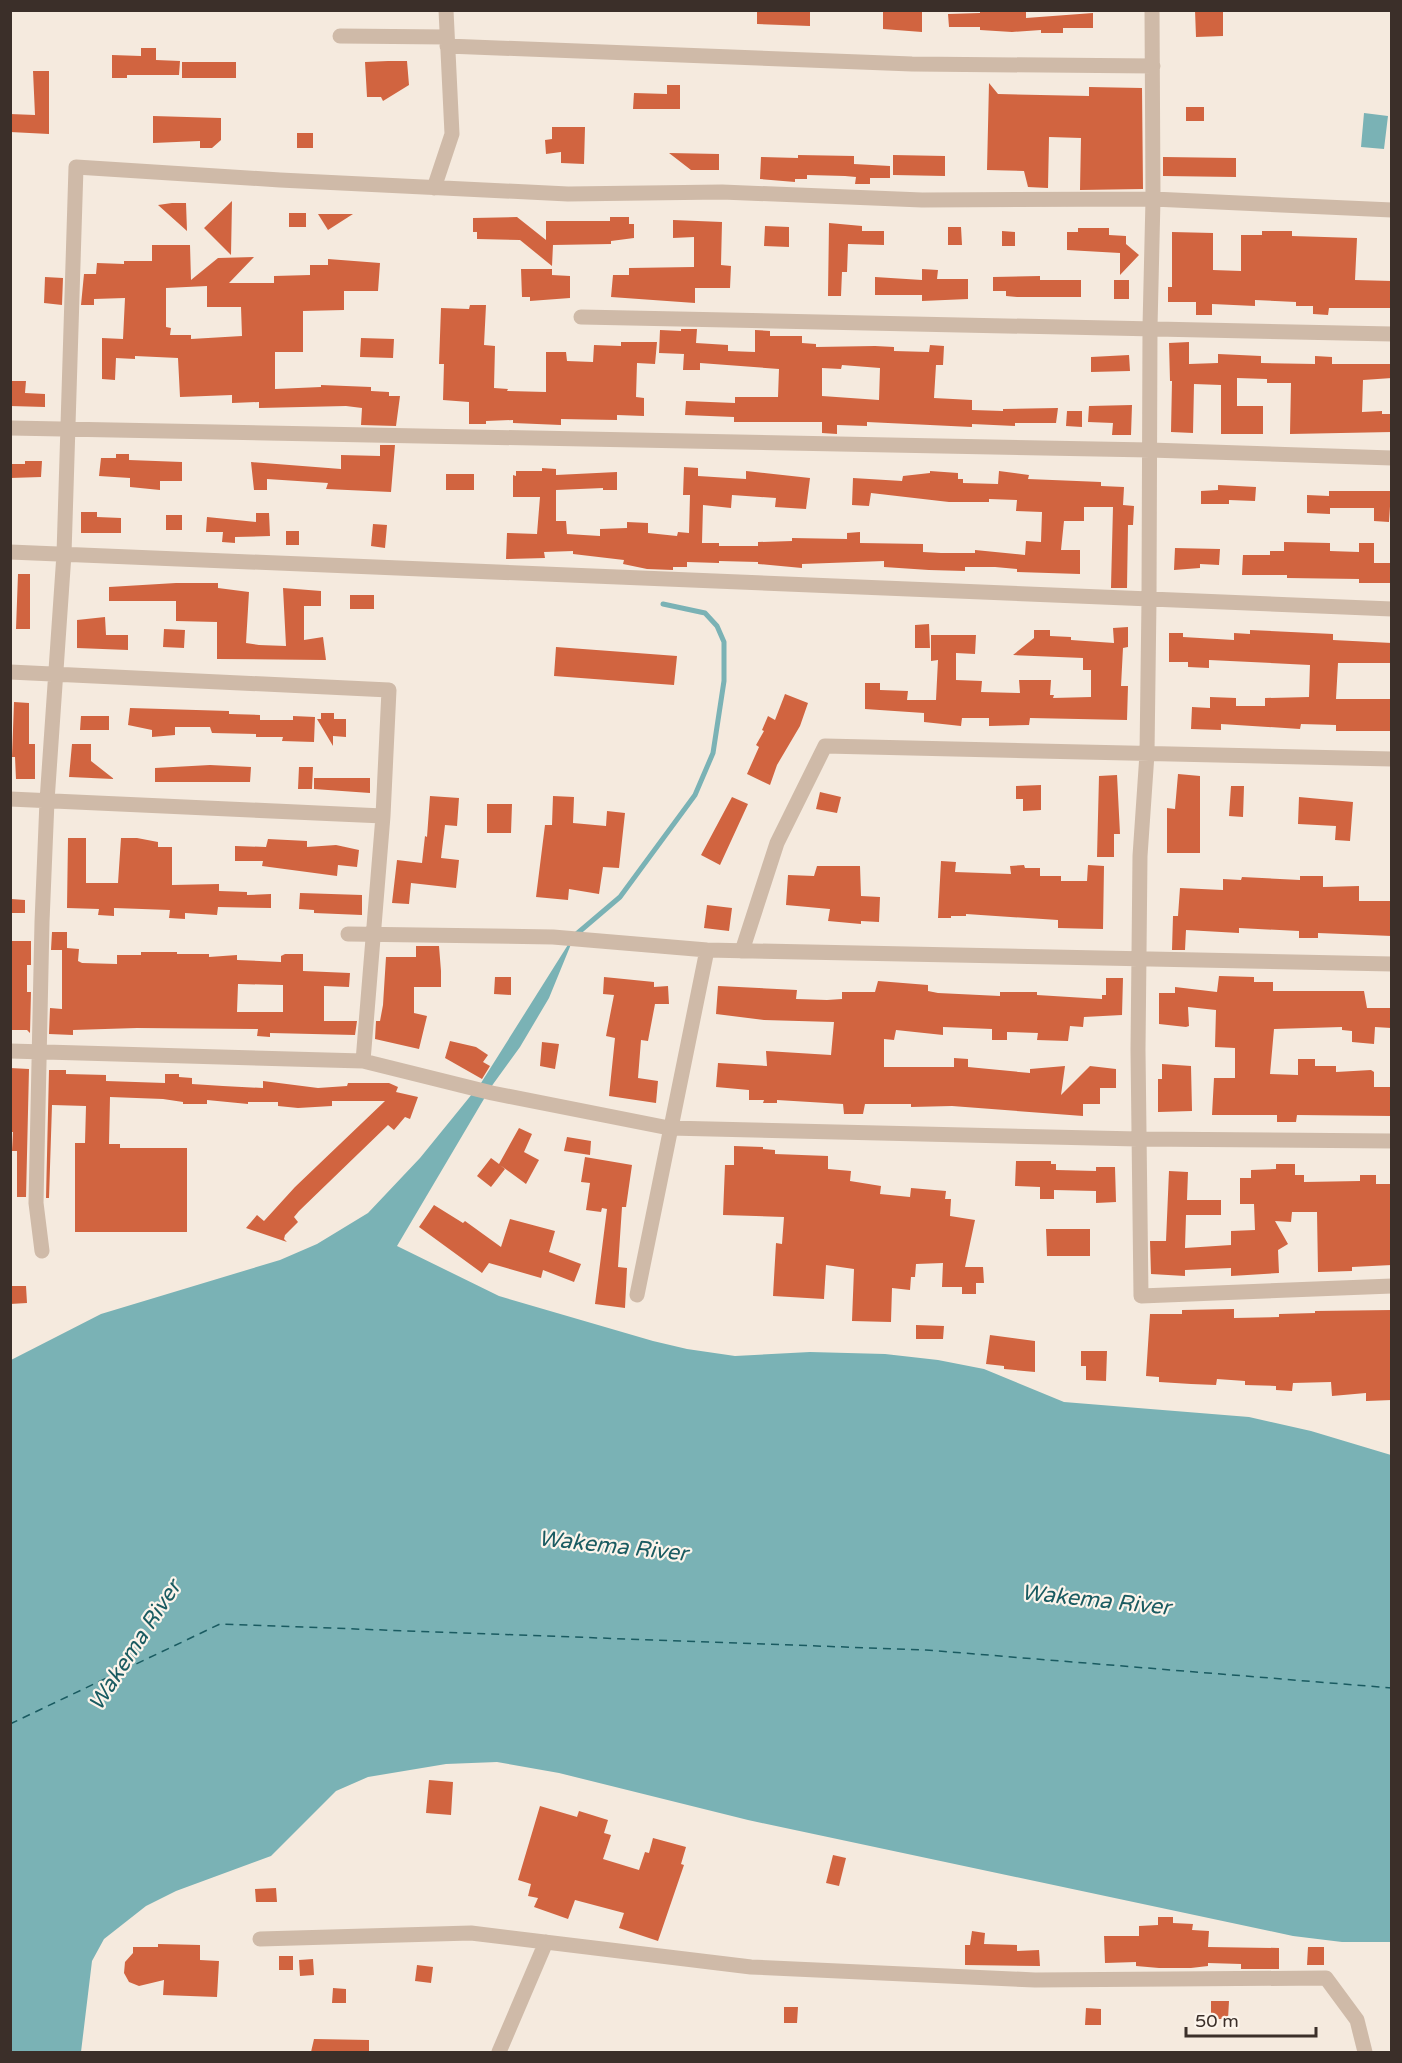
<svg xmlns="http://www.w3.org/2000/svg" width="1402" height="2063" font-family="'Varela Round',sans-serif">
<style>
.water{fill:#7ab2b5}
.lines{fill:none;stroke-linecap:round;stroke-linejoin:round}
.stream{stroke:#7ab2b5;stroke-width:5}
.ferry{stroke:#1a5b61;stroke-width:1.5;stroke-dasharray:8 6;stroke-linecap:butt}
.building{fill:#d16440;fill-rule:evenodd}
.street{stroke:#cfbaa8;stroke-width:15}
.labels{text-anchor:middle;stroke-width:4.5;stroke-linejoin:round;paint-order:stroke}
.water-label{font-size:22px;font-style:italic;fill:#1a5b61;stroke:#fcf4eb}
</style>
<rect width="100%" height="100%" fill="#f5eade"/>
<path class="water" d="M1364,113L1388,116L1384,149L1361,147Z
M576,932L549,998L520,1047L491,1087L397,1246L499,1296L653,1341L687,1349L735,1356L810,1352L885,1354L938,1360L984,1369L1064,1402L1249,1417L1311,1431L1391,1455V1942H1342L1293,1936L748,1820L559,1773L497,1762L446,1764L368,1777L336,1791L271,1856L176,1891L146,1906L104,1939L92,1961L81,2052H11V1360L101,1314L280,1260L317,1244L368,1213L420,1158L481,1083Z"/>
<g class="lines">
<path class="stream" d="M573,937L620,897L695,795L713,753L724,681V642L717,626L705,613L663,604"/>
<path class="ferry" d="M10,1724L220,1624L926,1650L1392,1688"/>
</g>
<path class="building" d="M757,10H810V26L757,24Z
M980,10H1026V18L1093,13V28H1063V33H1041V30L1012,32L980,30V27H949L948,14L980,13Z
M1195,10H1223V36L1196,37Z
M883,11H922V32L883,29Z
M141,48H156V60L180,61L179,75H127V78H112V55L141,56Z
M388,61H407L409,85L383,101L381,97H367L365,62Z
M182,62H236V78H182Z
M33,71H49V134L10,132V114L35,115Z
M989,83L998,94L1089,96V87L1142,88L1143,189L1080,190L1081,138L1049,137L1048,188L1028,187L1024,171L987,170Z
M667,85H680V109H633L634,93L667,94Z
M1186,107H1204V121H1186Z
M153,116L221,118V140L212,148H200V141L153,143Z
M552,127H585L584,164L561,163V152L546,154L545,140L552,139Z
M297,133H313V148H297Z
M669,153L719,154V170H691Z
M798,155L854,156V164L890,166V178H870V184H855L856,177L845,176L807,175V179H795V182L760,179L761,157L798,158Z
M893,155L945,156V176L893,175Z
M1163,157L1236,158V177L1163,176Z
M232,201L231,255L204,228Z
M172,203H186L187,231L158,205Z
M289,213H306V227H289Z
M318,214H353L328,230Z
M517,217L546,240V221H610V217H629V224H634V238L611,241V244L553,245L552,266L520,240L477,239V232H473V218Z
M673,220L722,222L721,265L731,266L730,288H695V303L611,297L613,275H629V268L694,267V237L673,238Z
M829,223L862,226V231H884V245L848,244L847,272H842L841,296H828Z
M765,226L789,227V247L764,246Z
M948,227H961L962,245H948Z
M1078,228H1109V235L1126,236V244L1139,255L1120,275V253L1067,250V232H1078Z
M1002,231L1015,232V246H1002Z
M1262,231H1292V236L1357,238L1355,280L1392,281V308H1329L1328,315L1313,314V306H1296V302L1255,300V306L1212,304V315H1196V302H1168V287H1172V232L1213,233V270L1241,271V235H1262Z
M152,245H190L191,280L218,258L254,257L229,283H274V276L310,275V265H328V259L380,263L378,291H344V310L303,311V352H275V389L321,387V385L371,387V391L389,392V396H400L396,426L361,425L362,408L346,406L259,408V402L232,403V395L180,397L178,358L135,356V359L116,358L115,380L102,379V338L123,339L125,298L94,299V305H81L84,274H96L97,263L124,264V261H152ZM207,286V307H241L242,336L191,339V335H170L171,328L166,327V288Z
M521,269H552V275L570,276V298L530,301V297H522Z
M922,269L938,270L937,279H968V299L922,301V295H875V277L922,280Z
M1040,276V280H1081V297H1017L1006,296V291H993V277Z
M45,277L63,278L62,305L44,303Z
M1114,280H1129V299H1114Z
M470,305H486L484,345L495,346L494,388L508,389L507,391L546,392V352H566L567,361L593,362L594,345L621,346V342H657L655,364L637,363L636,397L644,398V416L617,415V420L561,419V425L513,423V420L486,421V424H469V402L443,400L444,364H439L441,308L469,309Z
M681,329H697L696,343L728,345V351L755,352V330L770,331V336H802V343L816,344V347L875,346L894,347V351L929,352L930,345L944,346L943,365H936L934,398L972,400V410L1003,411V409L1058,408L1056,423H1015V426L972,424V427L867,422V426L837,425V434L822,433V422H734V417L685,415L686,401L735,403V397H778L779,369L700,363V370H683L684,354L659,353L660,330L681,331ZM842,365L880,368L879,400L822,396V368L841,369Z
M361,338L394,339L393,358L360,357Z
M1189,342V364L1218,363V354L1261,356V363L1315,364V356L1332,357V364H1392V378L1363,380L1362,412L1382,411V414H1392V432L1290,434L1291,383H1267V379L1237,378V406H1263V434H1221V385L1194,384L1193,433L1171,432L1172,381H1170L1169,343Z
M1129,355L1130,371L1091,372V357Z
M10,381H26L25,393L45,394V407L10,406Z
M1132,405L1131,435H1112L1113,423L1088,422L1089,406Z
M1067,411H1082V427L1066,426Z
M380,445H395L391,492L326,489L328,483L267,479V490H254L251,462L341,469V455L380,456Z
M116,454H129V460L182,462V481H160V490L130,487V478L99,476L101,458H116Z
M25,461H42L41,477L10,478V464H25Z
M684,467L698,468V476L746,479V471L810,478L806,509L775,507L776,498L732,495L731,508L703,505L702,543H719V546H758V542L792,541V538L847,539V533L860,532V543L923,544V552L941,553H975V550L1025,555L1026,541L1041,542L1042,512L1016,511L1017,500L989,499V502H949L871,493L869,506L852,505L853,478L902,481L903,476L930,473V471L958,473V479H963V483L998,484L999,471L1029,475L1028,479L1101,482V486L1124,487L1123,505L1134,506L1133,525H1128L1127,588H1111L1113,507H1084V521H1064L1061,550H1080V574L1017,572V569L995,567H965V571L929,570L884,567V561L802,564V568L758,564V562L719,561V563L687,562V567H673V570L647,569L623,564L624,560L573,554V551L544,552L545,558L506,559L507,533L537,534L540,497H513V475L516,476V471H542V468L556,469V475L617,472V490H603V488L556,490V521H566L567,534L600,536V529L627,528V522L648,523V533L677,536L678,532L689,533L690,495H683Z
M446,474H474V490H446Z
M1218,485L1256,487L1255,501L1229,500V504H1201V491L1218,490Z
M1329,491H1391L1389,522L1374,521V508H1330V514L1307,513V495L1329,496Z
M81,512H97V517L121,518V533H81Z
M256,513H269L270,536L235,537V543L222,542L223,532H206L207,517L256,522Z
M166,515H182V530H166Z
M373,524L387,525L385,548L371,546Z
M286,531H299V545H286Z
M1284,542L1330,543V551L1359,552V543H1374V563H1390V583H1359V579L1287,578V575H1242L1243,555H1270V551H1284Z
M1175,548L1220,549L1219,565L1200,564V568L1174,570Z
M18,574H30V629H16Z
M176,583H218V588L249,592L246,643L259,645L286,646L283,588L321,591V606H304V640L323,637L326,660L217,659V622L176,621V601H109V587Z
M350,595H374V609H350Z
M105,617L106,635H128V650L77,648V620Z
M929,624L930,648H915V625Z
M1128,627V647L1123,648L1121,686H1128L1127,720L1030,718L1029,725L989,726V718H962L961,726L924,722V713L865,709V683H880V690L908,691L907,700H936L938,660L931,661V635H976L975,654L956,653V680L982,681L981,692L1020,693L1019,680H1051L1050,695H1054L1053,698L1091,697V670H1083V658L1013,655L1034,638V630H1050V636L1071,637V640L1114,643L1113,628Z
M164,629L185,630L184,648L163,647Z
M1250,630L1333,634V640L1392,643V663H1338L1336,699H1392V731H1336V725L1301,724L1300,729L1221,724V730L1191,729L1192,707L1210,708V697L1236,698V706H1265V698L1309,697L1310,665L1209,660V668L1188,667V662H1169V633H1183V637L1234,640V633L1250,634Z
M556,647L677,656L674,685L554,676Z
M785,694L808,703L800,726L777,765L770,785L747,774L759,747L756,745L764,731L762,730L768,716L775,720Z
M14,702L29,703V744H35V779H16L15,757H12Z
M130,708L229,711V714L260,715V720H293V716L315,717L314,742L282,741L283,737H256V734L212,733L210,727H175V735L152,737V730L128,725Z
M321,713H334V719H346V737L333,736V746L317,719H321Z
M81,716H109V730H80Z
M72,744H91V761L114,779L69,777Z
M210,765L251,767L250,782H155V768Z
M299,767H313L312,789H298Z
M1178,774L1200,776V853H1167V808L1175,809Z
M1117,775L1120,834H1114V857H1097L1099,776Z
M314,778H370V793L314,789Z
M1041,785V810L1023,811V799H1016V786Z
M1231,786H1244L1243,817L1229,816Z
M820,792L841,797L837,813L816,809Z
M430,796L459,798L457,826L445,825L441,858L459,860L456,888L411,883L409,904L392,903L397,860L422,863L425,836L427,837Z
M553,796L574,797L573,823L606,826L607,811L625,813L619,868L603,867L599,894L569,889L568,900L536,897L545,825H552Z
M732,797L748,804L720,865L701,855Z
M1299,797L1353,802L1350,841L1335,840L1336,826L1298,824Z
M487,804H512L511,833H487Z
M68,838H86V883H118L121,838H137L158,842V847H172V885L219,884V891L247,892V895L271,894V908L218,907L217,915L185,913V919L169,918L170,910L114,908V916L98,915L99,909L67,908Z
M268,839L307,841V847L336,845L359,850L357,867L338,865L337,876L262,866L263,861H235V846L266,847Z
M941,861L956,862L955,872L1011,874L1010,866L1024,865L1025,868H1040V876H1061V881H1087L1088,865L1104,866L1103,929L1058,928V920L966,914V916H951V918H938Z
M817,866H860L861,896L880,897L879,922L861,921V924L828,921L830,909L786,905L788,875L814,876Z
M1300,876H1323V887L1359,886V901H1392V936L1318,933V938H1299V931L1239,928V933L1186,930L1185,950H1172L1173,916H1178L1180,888L1223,890V879L1241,880L1242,877L1300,880Z
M300,893L362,895V915L314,913V910L299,909Z
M11,899L25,900V913H10Z
M707,905L732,908L729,931L704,928Z
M31,932V965H27V992H31L30,1033L27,1030H10V941H31Z
M52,932H67V948L79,949L78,961L82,963L117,964V955H141V952H177V954H209V957L237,955V960L281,962V956L285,954H303V971L350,973L349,987L324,986V1021H357L355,1035L270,1033V1037L257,1036L258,1029L137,1028L73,1030V1035L49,1034L50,1008L62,1009V950H51ZM238,984L283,985V1012H237Z
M416,946H439L441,971V987H414V1013L427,1016L419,1049L375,1039L376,1021H380L383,1005L386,957H416Z
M1219,976L1254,977V982H1273V991H1364L1367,1008H1391V1028L1375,1027L1374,1044L1352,1042V1031L1342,1030V1027L1274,1029L1270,1074L1298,1075V1059H1315V1066H1336V1072L1371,1070L1374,1072V1087H1392V1116L1297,1115L1296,1122H1277V1115H1212L1214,1078H1235V1048L1215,1047L1216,1010L1188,1007L1189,1026L1186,1027L1159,1024V993H1175V987L1217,992Z
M495,977H511V995L494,994Z
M604,977L654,982V987L668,986L669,1004H655L648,1041L641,1040L638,1078L658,1081L656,1103L609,1096L615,1038L606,1036L614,995L603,994Z
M1106,978H1123L1122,1015L1084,1017L1083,1027L1070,1026L1068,1041L1037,1040L1038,1033L1007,1032V1040H992V1029L943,1027V1035L896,1030L894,1040L884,1039V1067H954V1058L968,1059V1067L1030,1073V1069L1065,1066L1061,1095L1090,1066L1116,1069V1088H1100V1104H1083V1116L952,1106L911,1107V1104H865L863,1114H844L843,1104L777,1100V1103H763L764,1100H749V1090L716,1087L718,1063L767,1066L766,1051L831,1055L834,1022L764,1020L716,1014L718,986L797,990L796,999L827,1000L842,999V992H875L878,981L928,985V991L938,993L1000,996V992H1037V995L1102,999V995H1106Z
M450,1041L476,1047L488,1055L483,1062L490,1066L482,1079L445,1058Z
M542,1042L559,1044L555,1069L540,1066Z
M1162,1064L1191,1066L1192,1111L1158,1112V1079H1162Z
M10,1068L29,1069L26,1197H17V1151H12L13,1132H10Z
M49,1070H66V1074L106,1075V1081L165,1083V1074H179V1077L192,1078V1084L223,1086L263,1088V1081L318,1088L347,1086L348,1083H389L398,1087L396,1092L418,1097L410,1119L405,1117L394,1130L388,1125L299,1211L294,1217L298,1222L285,1235L284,1239L287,1242L246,1228L257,1215L264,1221L295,1187L385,1101H332V1106L298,1108L278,1106V1102H248V1104L207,1100V1104H183V1102L163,1099L110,1097L109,1144H120V1148H187V1232H75V1143H85L86,1106L52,1105L49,1198H46Z
M519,1128L532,1134L524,1152L539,1160L526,1184L500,1165L505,1169L491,1187L477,1176L491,1158L499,1164Z
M567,1137L591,1141L590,1155L564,1151Z
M734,1146L763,1147V1149L775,1150V1154L828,1156V1169L851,1171L850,1181L881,1186L880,1194L910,1197L911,1188L946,1191L945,1199H951L950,1216L975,1220L965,1267H983L984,1283H976V1294H962V1287H942L943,1263L916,1264L915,1277H911L910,1290L892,1288L891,1322L852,1321L854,1269L826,1265L824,1299L773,1296L776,1243L782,1244L784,1217L723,1215L725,1165H734Z
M585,1157L632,1165L626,1207H622L618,1267L627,1268L625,1308L595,1304L607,1209L602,1208L601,1212L586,1210L590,1183L581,1182Z
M1016,1161H1051V1164H1056V1170L1096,1171V1167H1115L1116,1202L1096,1203V1191L1054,1190V1199H1040V1187L1015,1186Z
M1276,1164H1295V1175H1304V1182L1360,1181V1175H1376V1184H1392V1265L1352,1267V1271L1318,1272L1317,1212H1292L1291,1222L1275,1221L1288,1244L1278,1250L1279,1273L1231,1276V1268L1185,1270V1276L1151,1274L1150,1241H1166L1169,1171L1188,1172L1187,1200H1221V1215H1186L1185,1248L1231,1245V1231L1255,1230L1254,1204H1240V1178H1251V1170L1276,1169Z
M434,1205L463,1223L465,1221L501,1247L510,1219L555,1231L549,1252L581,1264L574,1282L543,1270L541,1278L489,1263L482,1273L419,1227Z
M1046,1229H1090V1256H1047Z
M10,1286H26L27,1303L10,1304Z
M1234,1309V1318L1279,1317V1314L1315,1313V1311L1392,1310V1400L1366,1401V1393L1332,1396L1331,1382L1293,1383L1292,1391L1276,1390V1386L1245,1385V1381L1217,1379L1216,1385L1191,1384L1159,1382V1377L1146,1376L1150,1314H1182V1310Z
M916,1325L944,1326L943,1339H916Z
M990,1335L1035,1341V1372L1004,1369V1366L986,1364Z
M1081,1351H1107L1106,1381L1086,1380V1366H1081Z
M429,1780L453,1782L451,1815L426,1813Z
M540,1806L577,1817L579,1811L608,1820L604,1833L611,1835L603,1859L639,1870L645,1852L649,1853L653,1838L686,1847L681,1864L684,1865L658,1941L619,1928L624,1913L575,1900L568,1919L534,1907L538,1898L528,1896L531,1884L518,1880Z
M833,1855L846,1858L839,1886L826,1883Z
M276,1888L277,1902H256L255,1889Z
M1158,1917H1173V1923L1193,1924L1192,1930L1209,1931L1208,1947L1279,1948V1969H1241V1964L1208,1963V1966L1191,1968H1159L1136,1966V1962L1105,1963L1104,1936H1139V1926L1158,1925Z
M972,1931L985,1933L984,1944L1017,1945V1951L1039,1950L1040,1966L965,1965V1945H970Z
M158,1944L200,1945V1960L219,1961L217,1997L163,1995L164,1980L139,1986L129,1982L124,1973L125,1962L133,1953V1947H158Z
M1308,1947H1324V1965H1307Z
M279,1956H293V1970H279Z
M313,1959L314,1975L300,1976L299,1960Z
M417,1965L433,1967L431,1983L415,1981Z
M333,1988L346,1989V2003H332Z
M1211,2001H1229L1228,2019H1211Z
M784,2007H798L797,2023H784Z
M1086,2008L1101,2009V2025H1085Z
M314,2039L369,2040V2052H311Z"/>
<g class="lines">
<path class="street" d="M1152,10L1153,199L1150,327L1149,600L1147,754L1140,856L1138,1050L1141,1296L1392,1286
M340,36L446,37
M447,46L912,64L1153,66
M434,188L452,134L446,10
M581,317L1392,334
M10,428L1150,450L1392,458
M10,552L1392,609
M10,672L389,690L383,816L363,1061
M10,799L383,816
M348,934L553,937L707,950L1392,964
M742,951L777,843L825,746L1392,759
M10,1051L363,1061L492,1093L669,1128L1138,1139L1392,1141
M42,1251L36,1203L42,922L47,801L64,554L76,167L280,180L568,194L722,192L922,200L1153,199L1392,210
M637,1295L707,950
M260,1939L471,1933L751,1967L1035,1980L1326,1978L1357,2020L1365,2052
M499,2052L546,1942"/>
</g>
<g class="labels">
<g class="water-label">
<text transform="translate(613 1545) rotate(6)" y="8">Wakema River</text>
<text transform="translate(1096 1599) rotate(6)" y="8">Wakema River</text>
<text transform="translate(134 1645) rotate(-57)" y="8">Wakema River</text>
</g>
</g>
<rect width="1402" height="2063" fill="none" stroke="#3b2f29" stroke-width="24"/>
<path d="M1186 2027v9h130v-9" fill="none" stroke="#3b2f29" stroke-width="3"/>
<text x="1195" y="2027" font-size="18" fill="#3b2f29" stroke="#fcf4eb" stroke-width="4.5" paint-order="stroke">50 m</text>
</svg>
